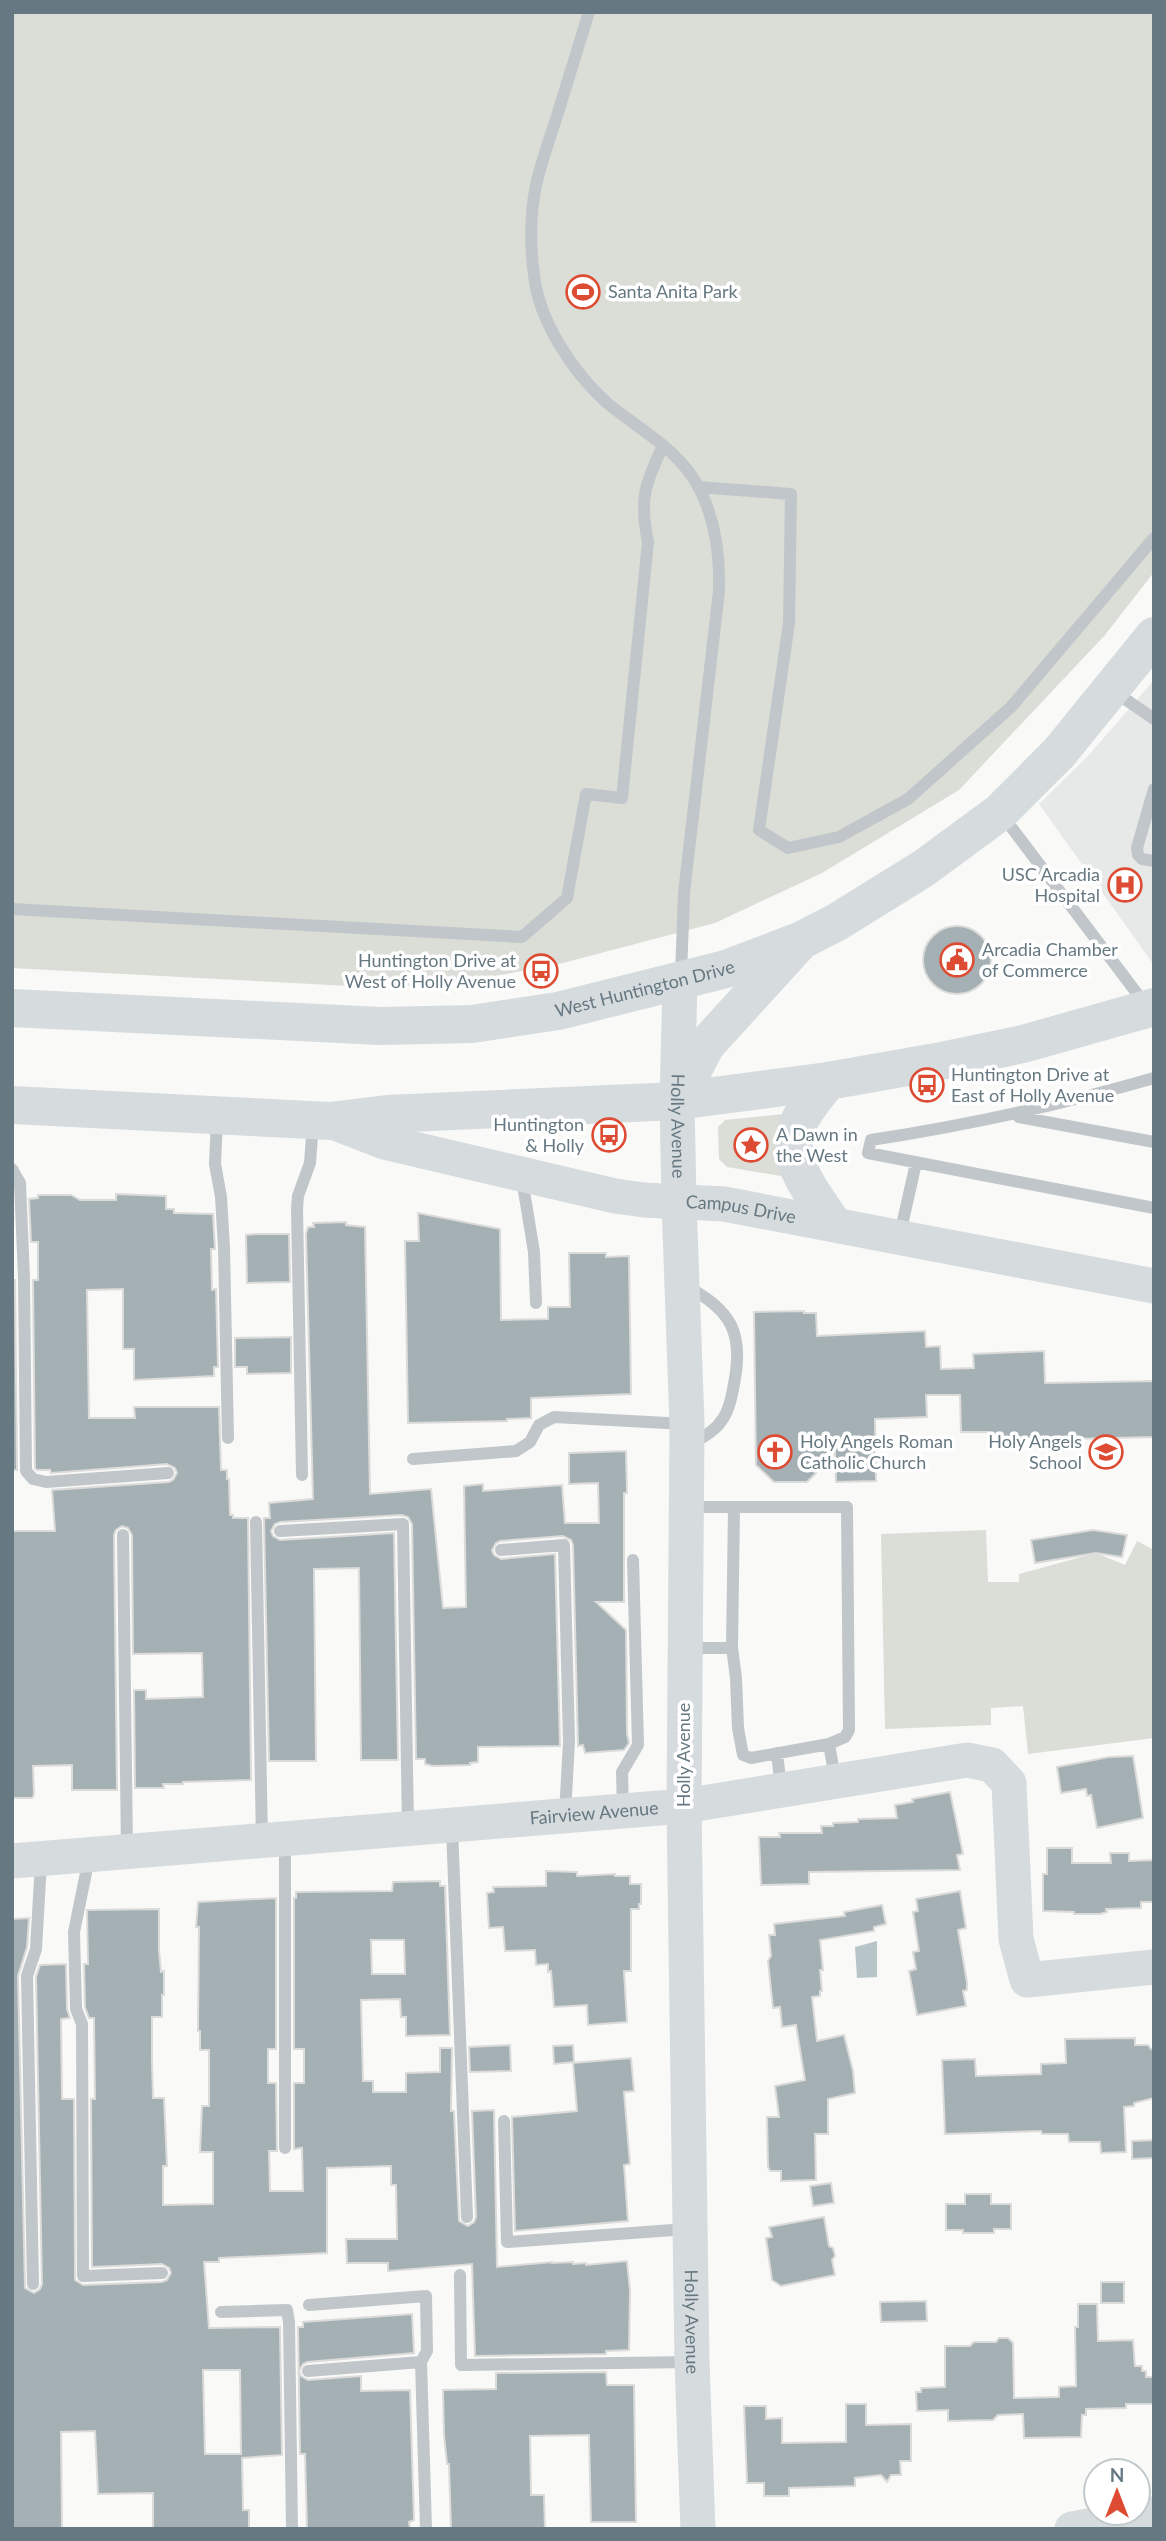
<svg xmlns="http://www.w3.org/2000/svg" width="1166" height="2541" font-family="Lato,sans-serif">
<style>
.built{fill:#e7e9e8}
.green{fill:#daded7}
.water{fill:#b8c5c8}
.building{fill:#a5b0b4;stroke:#dbdbd9;stroke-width:2;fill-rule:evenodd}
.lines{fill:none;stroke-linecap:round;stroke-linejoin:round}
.lane{stroke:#c0c6c9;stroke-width:12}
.secondary{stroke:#d6dbde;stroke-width:35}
.primary{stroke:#d6dbde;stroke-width:38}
.labels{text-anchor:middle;stroke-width:7;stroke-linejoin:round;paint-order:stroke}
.poi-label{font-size:18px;fill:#667881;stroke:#fff;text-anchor:start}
.street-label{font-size:18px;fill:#667881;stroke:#fff}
</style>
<rect width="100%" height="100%" fill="#f9f9f7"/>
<path class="built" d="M1154,680V965L1039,804L1088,756Z"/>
<path class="green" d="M12,12H1154V572L1105,635L959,790L822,873L715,923L559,964L452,984L369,987L12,968Z
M784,1114L787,1177L727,1167L719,1159L718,1127L725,1120Z
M986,1530L988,1582H1019V1574L1096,1553L1125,1565L1137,1541L1154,1550V1738L1028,1754L1023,1706L991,1708V1725L885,1729L881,1534Z"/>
<path class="water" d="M877,1941V1977L857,1978L855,1947Z"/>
<path class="building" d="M923 960a34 34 0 1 1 68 0a34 34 0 1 1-68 0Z
M116,1194L166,1196V1209H174V1213L213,1214L215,1249H211L212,1290L216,1289L218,1367H214V1376L134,1380V1349H123V1289L87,1290L89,1418H135L134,1407H219L221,1470H227V1479H229L230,1515H233V1518H248L251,1780L183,1782V1784H163L164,1788H135L134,1690H146V1699L203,1697L202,1653L133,1654L132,1535L128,1528L122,1526L116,1530L114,1535L117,1790H72V1765L33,1766L34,1795L32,1798H12V1531H55L52,1490L169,1482L173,1480L177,1473L175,1468L167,1464L51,1473L50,1470H37L35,1468L33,1280H38V1242H31L29,1199L38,1198V1195H71L80,1200H116Z
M418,1213L500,1229L501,1320L548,1319V1307H570L569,1253H606V1257L629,1256L631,1394L531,1398V1418L507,1419V1421L408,1423L405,1241H419Z
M346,1222V1225L365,1227L370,1494L431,1489L443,1608L466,1607L464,1486L483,1484V1491L562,1485L565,1523H599L598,1483L569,1484V1453L626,1451L627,1493H624V1602H596L626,1630L627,1734L629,1743L624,1750L585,1753L583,1745L578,1746L573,1545L571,1540L563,1536L500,1541L496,1543L492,1550L494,1555L501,1559L555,1554L560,1746L478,1747V1762L470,1763V1765L433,1766L425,1764V1759H416L412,1524L408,1517L402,1515L280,1522L275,1524L271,1531L273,1536L280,1540L394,1533L398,1760H361L359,1568L314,1569L316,1761H269L264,1518H270L269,1503L313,1499L306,1234L308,1227H314L313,1223Z
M256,1234H289L290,1282L247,1283L246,1235Z
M12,1280H15L17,1470H12Z
M804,1311V1313H816L817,1336L925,1331L926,1347L940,1346L941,1369L974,1368L973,1354L1044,1351L1045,1383L1154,1381V1437L988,1441V1432H961L960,1395H926L927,1417L875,1419L876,1481L836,1482L835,1454L807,1482H774L756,1465L754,1312Z
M291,1337V1373L247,1374V1367H235V1338Z
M1093,1530L1127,1535L1122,1557L1096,1553L1035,1563L1031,1540Z
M1133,1756L1143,1818L1097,1828L1091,1795L1087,1796L1086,1789L1061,1793L1057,1767L1109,1757Z
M950,1792L963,1854L957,1855L960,1870L809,1872V1884L761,1885L759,1837H780L779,1833H822L821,1826H833V1823L858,1822V1819L897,1818L895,1805L913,1802L912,1799Z
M1047,1848H1072V1863H1111L1110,1853H1129V1861L1154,1860V1902H1141V1908L1106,1909L1107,1912L1100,1914H1074V1912L1043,1911V1874H1047Z
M546,1871L577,1872V1876L615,1874V1876H630V1884H641V1904H639V1909H631V1971H624L627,2022L588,2025L587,2005L554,2007L551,1971L548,1972V1964L536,1965L535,1950L505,1951L503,1927L489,1928L487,1893L494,1892L493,1887L546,1886Z
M440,1881V1886H445L450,2035L406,2036V2017H401L400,1999L361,2000L363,2081H373V2092H406V2073L440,2072V2048H452L451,2111H454L459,2221L468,2226L474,2222L476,2217L472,2111L494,2110L497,2267L552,2262V2263L573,2262V2264L586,2263V2265L627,2261L630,2291L629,2350L606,2351V2354L475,2356L472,2264L388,2271V2263H347L346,2239H397L396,2185H391V2166L327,2168V2253L219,2258V2262H204L209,2328L280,2327L282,2455L242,2458L243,2510H249V2529H153V2493L98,2494L95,2431L61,2432L62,2529H12V1919L29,1918L27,1947L18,1976L25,2288L34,2293L40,2289L42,2284L36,1977L40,1965L66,1964L67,2009L70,2018L61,2019L62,2099H74L75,2280L83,2285L162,2282L167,2280L171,2273L169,2268L162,2264L92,2267L91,2099H95L94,2018H89L85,2007L84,1964H88L87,1910L159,1909V1950L161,1972L164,1971V1995H162V2017H152V2062L153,2098H164L167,2166H163V2205L213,2204V2152H200L202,2106H209V2050H200V2031H198L199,1927H196L198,1902L276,1898V2049H268V2083H276L277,2151H269L270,2191H303L302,2148L294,2149V2083H304V2049H294V1898H296V1892L392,1891L393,1882ZM371,1940H404L405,1974H372ZM203,2370H240L241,2454H205Z
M960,1891L966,1928L958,1930L967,1982V1990L963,1991L966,2006L917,2015L909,1971L916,1969L913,1952L919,1951L913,1912L918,1911L916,1899Z
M882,1905L886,1924L874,1927V1931L820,1940L823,1970H820L822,1991H820V1996L812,1997L817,2041L844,2035L853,2071L855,2093L828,2099V2134H815L816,2180L781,2181V2171H770L768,2167L767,2117H779L775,2086L805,2080L796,2025L782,2027L780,2007L773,2008L768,1961L771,1956L769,1935H775L774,1924L845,1916L844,1912Z
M1135,2038V2045H1148L1151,2049H1154V2098L1134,2103V2106L1124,2107L1126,2152L1101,2153L1100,2142H1069L1068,2134H1042L1041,2131L945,2134L942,2060L975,2059L976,2076L1041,2074V2064L1066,2063L1065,2039Z
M510,2045L511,2071L470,2072L469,2047Z
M573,2045L574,2062L554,2064L553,2046Z
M631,2058L634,2091L624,2092L630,2164L624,2165L628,2221L515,2231L512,2117L577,2111L573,2063Z
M1154,2140V2158L1132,2159V2141Z
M831,2183L834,2203L813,2206L810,2186Z
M965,2194H991V2204H1011V2229H994V2233H963V2230H946V2204H965Z
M824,2217L829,2246L833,2248L835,2256L832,2260L835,2275L781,2286L772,2280L766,2238L772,2237L769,2227Z
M1101,2282H1124V2303H1101Z
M926,2301L927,2321L881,2322L880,2302Z
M1078,2304H1097L1098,2341L1133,2340L1135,2366H1142V2371H1146V2377H1154V2404H1126V2408L1086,2409V2415H1082L1081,2437L1024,2438L1023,2414L998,2415L993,2420L948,2421V2410L917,2411L916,2392H921V2388L945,2387V2346H970L974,2342H996L999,2338H1008L1013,2343L1014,2398L1059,2397V2387L1076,2386L1075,2327H1078Z
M412,2314L414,2353L307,2362L303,2364L299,2371L301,2376L308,2380L361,2376V2391L410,2390L414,2520L409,2522L410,2529H307L305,2454H300L298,2327H303V2322Z
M606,2372L607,2385H634L636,2522H591L589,2435L530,2436L531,2495H544L545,2529H451L449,2464H447L444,2435L443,2390L496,2389V2373Z
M846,2404H866V2425L911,2424V2461H900L901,2475H891L887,2482L881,2475L855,2478V2486L789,2488V2496H764V2483H747L744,2406H766V2419L782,2418V2443L846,2442Z"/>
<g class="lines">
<path class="lane" d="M589,12C578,48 567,83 556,119C549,141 541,163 536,185C530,214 530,245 534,275C539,321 572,371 606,402C638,429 679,449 699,488C715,519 720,557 719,591L684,893L681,975
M698,487L791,494L789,623L759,830L788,848L839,837L908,799L1011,707L1154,538
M1115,692L1154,719
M1154,789L1137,848L1138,855L1142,859L1154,861
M1002,815L1145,1004
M12,909L522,937L567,898L586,794L622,798L648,542C639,498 645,486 663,445
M1154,1078C1061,1105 967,1125 871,1140L868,1153L1154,1208
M1019,1117L1154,1142
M217,1119L215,1164L221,1197L224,1248L228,1438
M12,1169L20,1183L24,1278L26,1471L33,1479L46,1482L168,1473
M522,1179L534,1252L536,1303
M900,1234L916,1163
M686,1286C732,1310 744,1334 734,1384C732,1396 729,1411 722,1420C715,1431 703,1437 692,1444
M413,1459L516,1451L530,1442L539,1425L554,1417L686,1424
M302,1475L297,1209L298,1196L310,1163L313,1123
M689,1507H734L732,1648L736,1678L738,1728L743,1755L751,1758L829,1744L835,1778
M734,1507H847L849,1730L845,1737L829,1744
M256,1522L262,1840
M280,1531L403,1524L408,1828
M123,1535L127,1851
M501,1550L564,1545L569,1741L565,1815
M689,1648H732
M777,1753L781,1788
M623,1810L622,1772L638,1745L633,1560
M452,1828L467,2217
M89,1858L74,1932L76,2009L82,2024L83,2276L162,2273
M504,2121L507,2242L687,2229
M285,2148V1842
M460,2275L461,2365L692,2362
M33,2284L27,1976L36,1949L41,1862
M309,2305L426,2296L427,2351L421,2362L426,2529
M221,2312L287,2310L289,2322L292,2529
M308,2371L421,2362"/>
<g class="secondary">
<path id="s1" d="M680,982L677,1101L679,1202L687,1424L684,1806L692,2362L698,2529"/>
<path id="s2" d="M330,1121L384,1142L615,1196L644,1200L724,1204L1154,1286"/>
<path id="s3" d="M12,1861L684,1806L967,1760L992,1765L1009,1783L1016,1939L1027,1980L1154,1967"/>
<path d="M1072,2529L1154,2514"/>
</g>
<g class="primary">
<path id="s4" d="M12,1008L380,1026L472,1024L558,1011L726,969L802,940L837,922L924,868L1000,812L1059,753L1154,636"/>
<path d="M828,1081C817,1095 803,1110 797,1127C784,1161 814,1195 832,1223"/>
<path d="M677,1101L706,1045L798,944"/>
<path d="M12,1105L330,1121L387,1114L677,1101L828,1081L936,1062L1023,1044L1154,1007"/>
</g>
</g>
<defs>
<symbol id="stadium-ring" viewBox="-11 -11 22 22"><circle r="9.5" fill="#fff" stroke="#dd4b33" stroke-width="1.5"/><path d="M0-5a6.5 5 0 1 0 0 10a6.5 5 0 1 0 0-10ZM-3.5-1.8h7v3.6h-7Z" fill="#dd4b33"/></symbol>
<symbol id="hospital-ring" viewBox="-11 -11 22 22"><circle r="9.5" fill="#fff" stroke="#dd4b33" stroke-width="1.5"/><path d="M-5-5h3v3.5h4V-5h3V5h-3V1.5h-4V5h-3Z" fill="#dd4b33"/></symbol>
<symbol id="civic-ring" viewBox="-11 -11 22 22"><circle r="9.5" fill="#fff" stroke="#dd4b33" stroke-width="1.5"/><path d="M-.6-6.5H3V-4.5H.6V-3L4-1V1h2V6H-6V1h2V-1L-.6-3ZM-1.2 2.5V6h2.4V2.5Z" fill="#dd4b33"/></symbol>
<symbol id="bus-ring" viewBox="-11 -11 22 22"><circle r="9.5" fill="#fff" stroke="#dd4b33" stroke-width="1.5"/><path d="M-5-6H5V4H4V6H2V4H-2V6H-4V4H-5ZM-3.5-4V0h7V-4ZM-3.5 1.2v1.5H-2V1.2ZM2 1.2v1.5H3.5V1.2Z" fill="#dd4b33"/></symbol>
<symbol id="sight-ring" viewBox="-11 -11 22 22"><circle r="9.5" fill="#fff" stroke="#dd4b33" stroke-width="1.5"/><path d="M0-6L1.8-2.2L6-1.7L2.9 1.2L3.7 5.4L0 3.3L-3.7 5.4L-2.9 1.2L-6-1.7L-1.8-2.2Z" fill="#dd4b33"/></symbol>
<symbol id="church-ring" viewBox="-11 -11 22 22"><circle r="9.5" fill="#fff" stroke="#dd4b33" stroke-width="1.5"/><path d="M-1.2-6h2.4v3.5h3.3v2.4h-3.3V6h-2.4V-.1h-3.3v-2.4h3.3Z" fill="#dd4b33"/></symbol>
<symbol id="school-ring" viewBox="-11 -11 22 22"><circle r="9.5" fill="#fff" stroke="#dd4b33" stroke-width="1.5"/><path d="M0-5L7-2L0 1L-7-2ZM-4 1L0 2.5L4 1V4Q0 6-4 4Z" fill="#dd4b33"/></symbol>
</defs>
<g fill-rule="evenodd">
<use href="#stadium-ring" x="564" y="273" width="38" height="38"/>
<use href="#hospital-ring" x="1106" y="866" width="38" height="38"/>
<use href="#civic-ring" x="938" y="941" width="38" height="38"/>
<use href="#bus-ring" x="522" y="952" width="38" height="38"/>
<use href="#bus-ring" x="908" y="1066" width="38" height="38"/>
<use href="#bus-ring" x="590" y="1116" width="38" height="38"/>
<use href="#sight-ring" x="732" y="1126" width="38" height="38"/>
<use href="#church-ring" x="756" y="1433" width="38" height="38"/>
<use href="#school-ring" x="1087" y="1433" width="38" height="38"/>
</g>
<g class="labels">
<g class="poi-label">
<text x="608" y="298">Santa Anita Park</text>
<text x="1100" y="881" text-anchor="end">USC Arcadia<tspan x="1100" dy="21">Hospital</tspan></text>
<text x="982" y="956">Arcadia Chamber<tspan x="982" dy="21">of Commerce</tspan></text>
<text x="516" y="967" text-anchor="end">Huntington Drive at<tspan x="516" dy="21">West of Holly Avenue</tspan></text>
<text x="951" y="1081">Huntington Drive at<tspan x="951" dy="21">East of Holly Avenue</tspan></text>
<text x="584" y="1131" text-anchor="end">Huntington<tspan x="584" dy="21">&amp; Holly</tspan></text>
<text x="776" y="1141">A Dawn in<tspan x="776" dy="21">the West</tspan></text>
<text x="800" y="1448">Holy Angels Roman<tspan x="800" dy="21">Catholic Church</tspan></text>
<text x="1082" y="1448" text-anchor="end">Holy Angels<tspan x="1082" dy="21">School</tspan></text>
</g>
<g class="street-label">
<text dy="6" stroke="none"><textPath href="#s4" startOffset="637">West Huntington Drive</textPath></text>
<text dy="6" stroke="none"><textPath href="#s1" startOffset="144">Holly Avenue</textPath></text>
<text dy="6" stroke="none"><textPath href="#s2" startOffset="422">Campus Drive</textPath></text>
<text transform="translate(684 1755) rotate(-90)" y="6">Holly Avenue</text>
<text dy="6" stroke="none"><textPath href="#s3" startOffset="584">Fairview Avenue</textPath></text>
<text dy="6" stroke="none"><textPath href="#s1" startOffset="1340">Holly Avenue</textPath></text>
</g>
</g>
<rect width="1166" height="2541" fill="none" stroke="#667881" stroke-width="28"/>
<g transform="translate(1117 2492)"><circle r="33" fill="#ffffff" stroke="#c2c9cd" stroke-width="2"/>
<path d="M0-5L12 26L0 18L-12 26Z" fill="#dd4b33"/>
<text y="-10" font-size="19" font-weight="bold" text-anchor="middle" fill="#667881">N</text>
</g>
</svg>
